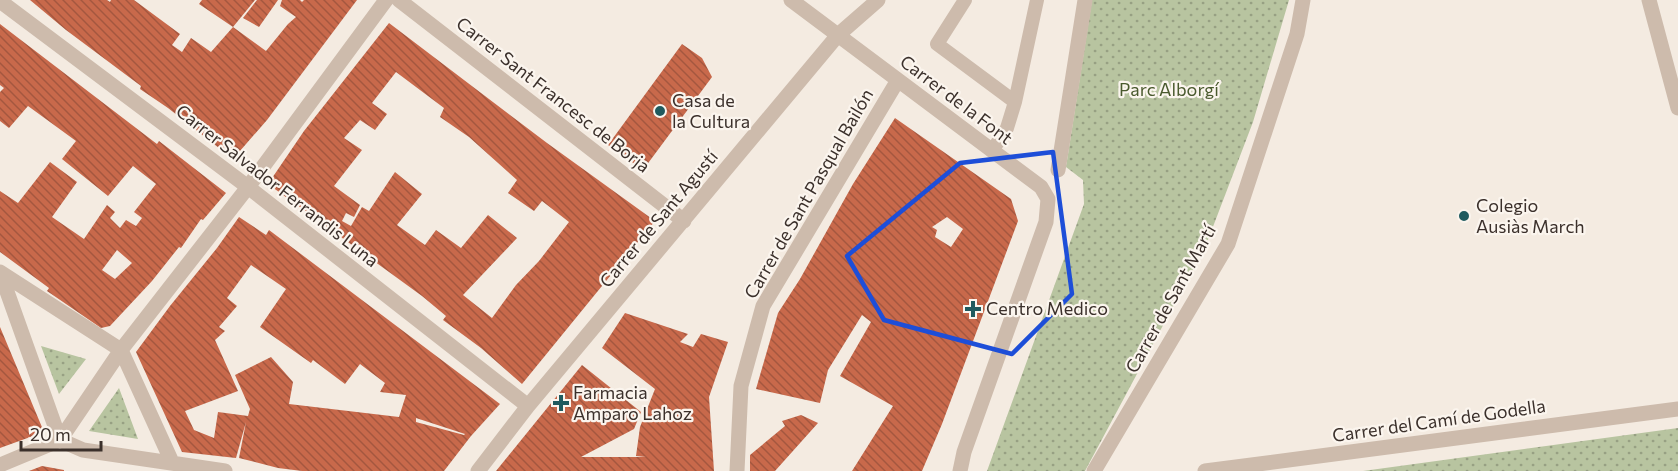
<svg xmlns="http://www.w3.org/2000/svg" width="1678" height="471" font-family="Commissioner,sans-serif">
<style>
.park{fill:url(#park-dots)}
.building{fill:url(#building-back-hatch);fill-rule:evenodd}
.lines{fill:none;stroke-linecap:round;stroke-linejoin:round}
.service{stroke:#cdbbac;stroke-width:14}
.pedestrian{stroke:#cdbbac;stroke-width:15}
.minor{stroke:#cdbbac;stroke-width:15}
.marked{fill:none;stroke:#1d4ed8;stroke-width:4.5;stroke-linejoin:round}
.poi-dot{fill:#1f5a5e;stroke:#fbf5ee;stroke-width:2}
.labels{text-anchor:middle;stroke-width:4.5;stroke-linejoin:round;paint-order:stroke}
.park-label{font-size:18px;fill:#4a5a2e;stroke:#fbf5ee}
.street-label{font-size:18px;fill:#3b302b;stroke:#fbf5ee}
.poi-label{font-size:18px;fill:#3b302b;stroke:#fbf5ee;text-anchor:start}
</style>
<defs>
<pattern id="park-dots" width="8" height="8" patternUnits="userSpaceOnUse" patternTransform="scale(1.5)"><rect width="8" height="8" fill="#b8c4a0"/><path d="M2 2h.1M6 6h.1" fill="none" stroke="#97a083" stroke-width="1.8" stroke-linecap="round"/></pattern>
<pattern id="building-back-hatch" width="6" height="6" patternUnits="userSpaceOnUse" patternTransform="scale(1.5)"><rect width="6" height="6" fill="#c8694b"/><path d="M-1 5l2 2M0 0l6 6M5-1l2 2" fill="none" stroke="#a4573f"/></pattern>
</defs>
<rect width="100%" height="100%" fill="#f4ebe1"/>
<path class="park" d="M1092,0H1289L1253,122L1206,245L1085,471H987L1084,204L1083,180L1066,167Z
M41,346L86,359L59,394Z
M119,388L138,439L89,431Z
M1678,428V471H1363Z"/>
<path class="building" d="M30,0H107L110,2L111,0H134L180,34L172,45L182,52L191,38L211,52L233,27L266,51L288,24L296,17L280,6L282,0H300L302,2L304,0H357L267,120L233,159L168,108L140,89L141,86L66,30Z
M202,0H255L233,27L199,4Z
M257,0H278L259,27L243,18Z
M389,23L547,143L655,221L522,384L481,348L443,320L446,316L422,296L268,184L304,131ZM396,72L444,108L440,117L469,137L517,180L508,193L534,211L542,201L569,222L539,261L516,285L492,318L463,295L517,238L488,215L461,248L436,230L425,245L397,225L422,194L395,172L369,211L362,207L351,226L342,221L346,213L354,217L360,205L334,186L362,150L344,138L360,120L375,130L387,114L372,103Z
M0,24L153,141L157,144L159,141L226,193L203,220L201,219L181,248L179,247L152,281L110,326L101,328L47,291L49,288L0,252V191L18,203L50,162L77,182L52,217L84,239L107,205L115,212L110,218L120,228L126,220L136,226L142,218L134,212L156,184L133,166L108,196L62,159L76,141L28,106L9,128L0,121V92L4,88L0,85ZM117,250L132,263L115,279L102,270Z
M682,44L702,58L712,77L643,170L608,145Z
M895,118L1011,199L1018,221L942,424L922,471H852L893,406L840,376L871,322L862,315L828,370L820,403L756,389L778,313L800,279L853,184ZM947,217L963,229L951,247L935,237L937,230L932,227Z
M239,217L266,235L269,230L500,404L471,436L444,471H302L278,468L239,458L246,422L236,458L182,452L136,352L170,306L217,248ZM251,265L286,289L260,327L311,363L313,360L345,384L360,364L385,383L380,392L406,395L399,417L289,404L293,382L271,357L235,375L250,409L248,416L218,412L214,438L194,430L185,411L238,391L215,340L225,331L219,327L237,306L227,298ZM416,418L465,434L464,435L416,422Z
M625,313L688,334L680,342L693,347L701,334L728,342L709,397L714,471H496L582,365L641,412L634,429L581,457H646L636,456L640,427L655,389L602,348Z
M0,327L44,432L0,448Z
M801,415L818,423L775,471H750V455L785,426L782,421Z
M42,466L64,470V471H29Z"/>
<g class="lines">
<path class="service" d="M965,0L937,44L1015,102
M992,151L1007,128L1015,102L1037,0"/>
<path class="pedestrian" d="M1058,170L1085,0
M1094,471L1228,244L1297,34L1303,0"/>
<path class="minor" d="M399,0L684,221
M791,0L1041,187L1048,199L1046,222L964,452L960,471
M1649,0L1678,108
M0,1L248,187L528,406
M0,272L60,440L83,450L225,471
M0,272L121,350L172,462
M0,465L60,440L121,350L248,187L386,0
M478,471L528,406L838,35L878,0
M737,471L741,386L763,306L898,80
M1205,471L1678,409"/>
</g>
<path class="marked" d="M1053,152L1072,294L1012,354L884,320L847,256L960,163Z"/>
<g class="poi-dot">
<circle cx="660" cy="111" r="6"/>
<circle cx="1464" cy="216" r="6"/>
<path d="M970 300h6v6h6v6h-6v6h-6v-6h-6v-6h6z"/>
<path d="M558 394h6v6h6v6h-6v6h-6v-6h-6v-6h6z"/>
</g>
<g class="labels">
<g class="park-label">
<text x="1169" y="96">Parc Alborgí</text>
</g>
<g class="street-label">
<text transform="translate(553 95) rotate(38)" y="6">Carrer Sant Francesc de Borja</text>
<text transform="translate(956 100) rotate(37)" y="6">Carrer de la Font</text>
<text transform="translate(277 186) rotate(38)" y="6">Carrer Salvador Ferrandis Luna</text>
<text transform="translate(809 194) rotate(-60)" y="6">Carrer de Sant Pasqual Bailón</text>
<text transform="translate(659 219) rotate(-50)" y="6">Carrer de Sant Agustí</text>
<text transform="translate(1171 299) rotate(-61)" y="6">Carrer de Sant Martí</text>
<text transform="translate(1439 421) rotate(-8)" y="6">Carrer del Camí de Godella</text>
</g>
<g class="poi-label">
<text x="672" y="107">Casa de<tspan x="672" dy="21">la Cultura</tspan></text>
<text x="1476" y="212">Colegio<tspan x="1476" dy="21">Ausiàs March</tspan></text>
<text x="986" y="315">Centro Medico</text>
<text x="573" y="399">Farmacia<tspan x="573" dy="21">Amparo Lahoz</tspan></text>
</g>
</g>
<path d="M21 441v9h80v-9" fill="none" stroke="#3b302b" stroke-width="3"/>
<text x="30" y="441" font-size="18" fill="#3b302b" stroke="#fbf5ee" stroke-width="4.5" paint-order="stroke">20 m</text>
</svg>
